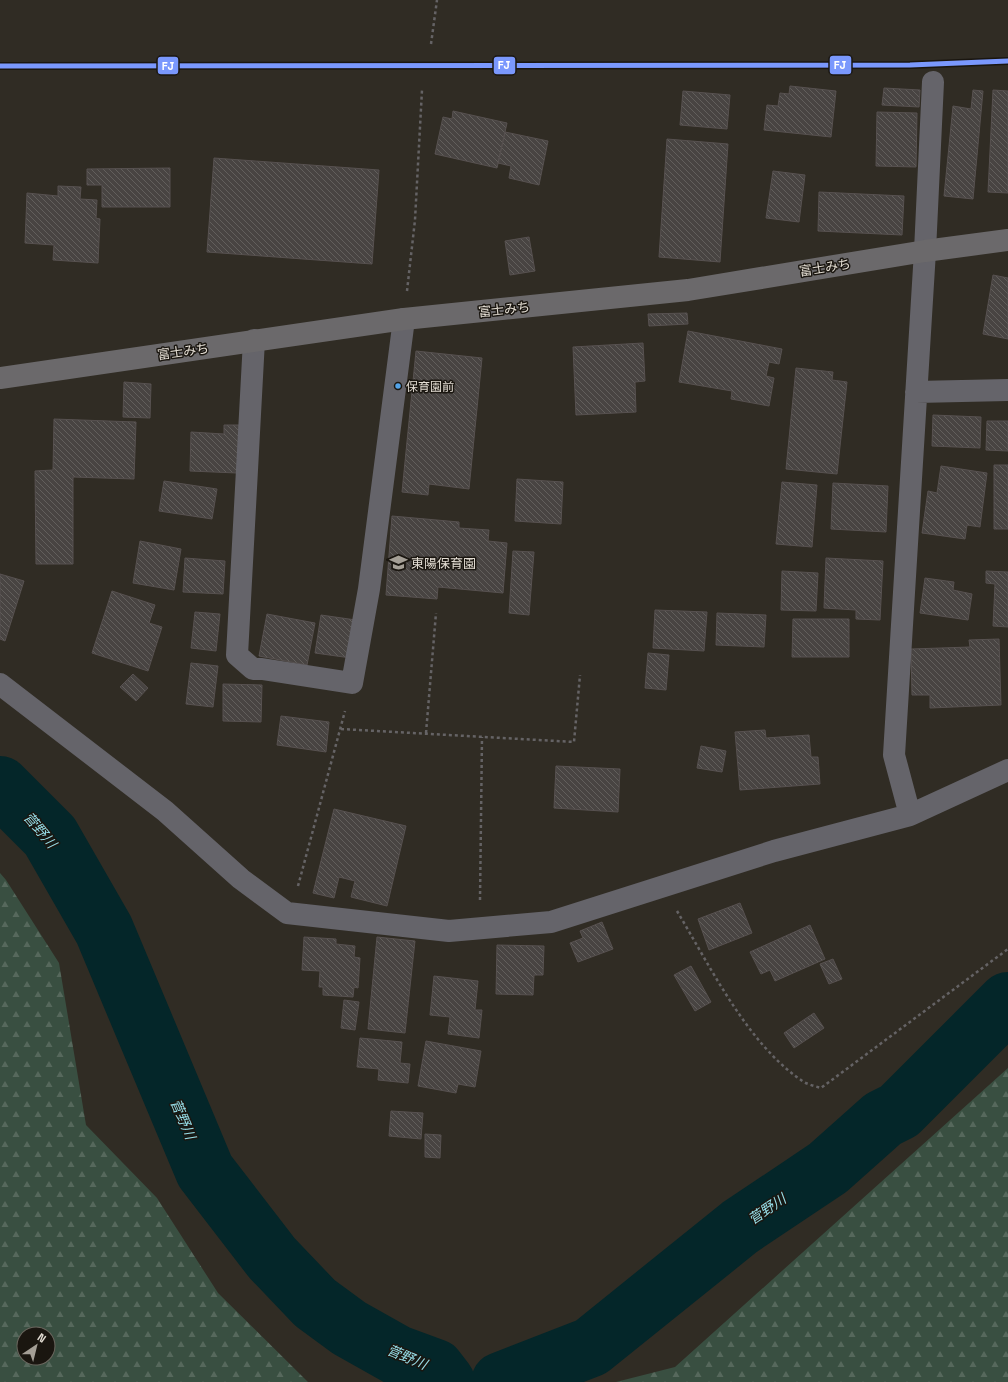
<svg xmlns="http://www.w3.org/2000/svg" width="1008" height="1382" font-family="'Space Grotesk','Noto Sans JP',sans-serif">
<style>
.forest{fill:url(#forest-firs);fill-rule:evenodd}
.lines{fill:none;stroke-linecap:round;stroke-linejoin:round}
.river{stroke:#042629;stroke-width:60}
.building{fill:url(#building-back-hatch);stroke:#575150}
.path{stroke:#656365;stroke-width:2.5;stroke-dasharray:3 3;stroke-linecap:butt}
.street{stroke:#65646a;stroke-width:22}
.highway{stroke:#6b696b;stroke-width:22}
.rail-1-casing{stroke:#1a1610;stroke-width:8}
.rail-1{stroke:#7a98fd;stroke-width:5}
.bus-dot{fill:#53a3e8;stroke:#1a1610;stroke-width:1.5}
.labels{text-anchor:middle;stroke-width:3;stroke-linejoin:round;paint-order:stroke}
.bus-label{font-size:12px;fill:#e3ddd3;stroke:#1a1610;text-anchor:start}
.street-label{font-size:13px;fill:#e3ddd3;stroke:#1a1610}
.poi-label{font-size:13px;fill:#e3ddd3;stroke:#1a1610;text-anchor:start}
.water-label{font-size:14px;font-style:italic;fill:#95dce6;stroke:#1a1610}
.line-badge{stroke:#1a1610;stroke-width:1.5}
.badge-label{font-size:11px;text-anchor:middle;font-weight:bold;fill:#fff}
</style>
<defs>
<pattern id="forest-firs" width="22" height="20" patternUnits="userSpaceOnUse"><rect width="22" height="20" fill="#394f41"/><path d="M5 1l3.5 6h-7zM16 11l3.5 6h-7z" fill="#56685c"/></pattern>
<pattern id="building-back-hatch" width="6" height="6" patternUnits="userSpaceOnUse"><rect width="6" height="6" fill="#484442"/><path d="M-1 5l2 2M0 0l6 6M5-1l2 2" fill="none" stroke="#625f5c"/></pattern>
</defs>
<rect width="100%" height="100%" fill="#302c24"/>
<path class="forest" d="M0,873L6,880L59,963L86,1125L157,1198L218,1293L308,1382H0ZM24,1334H48V1358H24Z
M1008,1068V1382H616L675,1367Z"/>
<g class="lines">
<path class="river" d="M0,786L50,836L104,930L205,1171L272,1258L315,1303L349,1328L397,1355L435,1369L445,1382
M501,1382L591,1347L740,1227L828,1168L883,1119L899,1111L1008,1002"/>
</g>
<path class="building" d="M790,86L836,91L831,137L764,130L767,105L778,106L780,93L789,94Z
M884,88L920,90L919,107L882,105Z
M973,90L983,91L973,199L944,196L953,106L971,109Z
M993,90L1008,91V193L988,192Z
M683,91L730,95L727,129L680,125Z
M453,111L507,123L497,168L435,154L443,117L452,119Z
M877,112L917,113L916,167L876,166Z
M505,132L548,141L539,185L509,178L511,166L498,163Z
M667,139L728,144L720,262L659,257Z
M214,158L379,170L372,264L207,252Z
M170,168V207H102V185H87V169Z
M773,171L805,175L799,222L766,218Z
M58,186L81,187L80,199L97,200L96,218L100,219L98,263L53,260L54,245L25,243L27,193L58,196Z
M819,192L904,196L902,235L818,231Z
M529,237L535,271L510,275L505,241Z
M993,275L1008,278V339L983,334Z
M687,313L688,324L649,326L648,314Z
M688,331L782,349L779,364L769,362L766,376L774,378L769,406L731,399L732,391L679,382Z
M643,343L645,381L635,382L636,412L576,415L573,347Z
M416,351L482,358L469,489L429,484L428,495L402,492Z
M796,368L833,372L832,380L847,382L837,474L786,469Z
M124,382L151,384L150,418L123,417Z
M933,415L981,417L980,448L932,446Z
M54,419L136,422L134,479L73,477V564H36L35,471L53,470Z
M987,421H1008V451L986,450Z
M224,425H239L237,473L190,471L191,432L224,434Z
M994,465H1008V529H994Z
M941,466L987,473L980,527L967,525L965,539L922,533L928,491L937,493Z
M517,479L563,482L561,524L515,521Z
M164,481L217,489L212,519L159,511Z
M782,482L817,485L812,547L776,544Z
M833,483L888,486L886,532L831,529Z
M392,516L459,522V528L489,530L488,541L507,543L503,593L438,587L437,599L386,595Z
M140,541L181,549L174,590L133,583Z
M513,551L534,552L529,615L509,613Z
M185,558L225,561L223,594L183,592Z
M826,558L883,561L880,620L856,619V610L824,608Z
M782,571L818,573L816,611L781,610Z
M986,571L1008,572V627L993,626L995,584L986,583Z
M0,574L24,581L5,641L0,639Z
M925,578L954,582L953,590L972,594L968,620L920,613Z
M112,591L155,605L149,623L162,627L148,671L92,653Z
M655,610L707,612L704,651L653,648Z
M195,612L220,614L216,651L191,648Z
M717,613L766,615L764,647L716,645Z
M267,614L315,623L307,665L259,656Z
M321,615L356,620L351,658L315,653Z
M793,619H849V657H792Z
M999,639L1001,705L930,708V695H912L911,649L970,647L969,640Z
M648,653L669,655L666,690L645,688Z
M191,663L218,666L213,707L186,704Z
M133,674L148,688L136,701L120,687Z
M223,684L262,685L261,722L223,721Z
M281,716L329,722L326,752L277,745Z
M765,730L766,738L809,735L811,757H818L820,784L740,790L735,732Z
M701,746L726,751L722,772L697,768Z
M556,766L620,769L618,812L554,808Z
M334,809L406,826L387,906L351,897L355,881L339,877L334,898L313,893Z
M740,903L752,933L709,950L698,919Z
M602,922L613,949L578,962L570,943L583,938L580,931Z
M810,925L825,959L775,981L770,970L761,974L750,952Z
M304,937L336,939V944L355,946L354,957L360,958L358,988L354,987L353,997L323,995V987H319L320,971L302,970Z
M377,937L415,941L405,1033L368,1029Z
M497,945L544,946L543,975H534L533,995L496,994Z
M833,959L842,979L829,984L820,964Z
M691,966L711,1002L695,1011L674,975Z
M434,976L478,981L475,1010H482L479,1038L448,1034L450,1017L430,1015Z
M344,1000L359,1002L355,1030L341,1028Z
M814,1013L824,1028L794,1048L784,1033Z
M360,1038L402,1042L400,1063L410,1064L408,1083L378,1080L379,1069L357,1067Z
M426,1041L481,1051L475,1087L458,1084L456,1093L418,1086Z
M391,1111L423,1113L421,1139L389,1136Z
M425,1134L441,1135L440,1158L425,1157Z"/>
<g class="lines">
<path class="path" d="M431,44L437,0
M407,291L415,220L422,90
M341,729L574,742L580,675
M426,733L436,613
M298,886L345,711
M480,900L482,737
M677,911C710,966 747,1043 801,1080C806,1084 814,1086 821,1088L1008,949"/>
<path class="street" d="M254,340L237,655L253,669H262L352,683L369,589L404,319
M916,392L1008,390
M0,684L165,811L241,879L287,913L449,931L551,922L774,851L910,815L1008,770
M910,815L894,755L925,251L933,82"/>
<path class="highway" d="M0,378L404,319L688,290L925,251L1008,240"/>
<defs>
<path id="rail-1" d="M0,66L910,65L1008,61"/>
</defs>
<use href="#rail-1" class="rail-1-casing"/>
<use href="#rail-1" class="rail-1"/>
</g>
<defs>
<symbol id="school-bare" viewBox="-9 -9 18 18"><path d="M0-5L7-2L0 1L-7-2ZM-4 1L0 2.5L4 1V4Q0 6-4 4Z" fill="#a49f96" stroke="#1a1610" stroke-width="2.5" paint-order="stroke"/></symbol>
</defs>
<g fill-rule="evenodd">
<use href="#school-bare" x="386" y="550" width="25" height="25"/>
</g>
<circle class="bus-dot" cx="398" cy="386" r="3.5"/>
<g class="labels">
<g class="bus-label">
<text x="406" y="391">保育園前</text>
</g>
<g class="street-label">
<text transform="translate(825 267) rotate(-9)" y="5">富士みち</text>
<text transform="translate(504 309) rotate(-6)" y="5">富士みち</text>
<text transform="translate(183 351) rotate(-8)" y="5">富士みち</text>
</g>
<g class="poi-label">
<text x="411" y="568">東陽保育園</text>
</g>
<g class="water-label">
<text transform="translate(40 830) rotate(50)" y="5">菅野川</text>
<text transform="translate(183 1119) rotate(67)" y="5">菅野川</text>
<text transform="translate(767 1209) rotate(-34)" y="5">菅野川</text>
<text transform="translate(407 1357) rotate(23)" y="5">菅野川</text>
</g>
</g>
<g class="line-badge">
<rect x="829" y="55" width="23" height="20" rx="4" fill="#7a98fd"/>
<rect x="493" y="56" width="23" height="19" rx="4" fill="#7a98fd"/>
<rect x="157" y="56" width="22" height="19" rx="4" fill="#7a98fd"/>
</g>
<g class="badge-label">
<text x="840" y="69">FJ</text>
<text x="504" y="69">FJ</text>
<text x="168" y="70">FJ</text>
</g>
<g transform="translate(36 1346) rotate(35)"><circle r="19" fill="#1a1610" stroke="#6a665e"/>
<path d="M0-3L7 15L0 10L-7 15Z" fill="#a49f96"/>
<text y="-6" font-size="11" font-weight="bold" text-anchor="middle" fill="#e3ddd3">N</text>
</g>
</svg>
